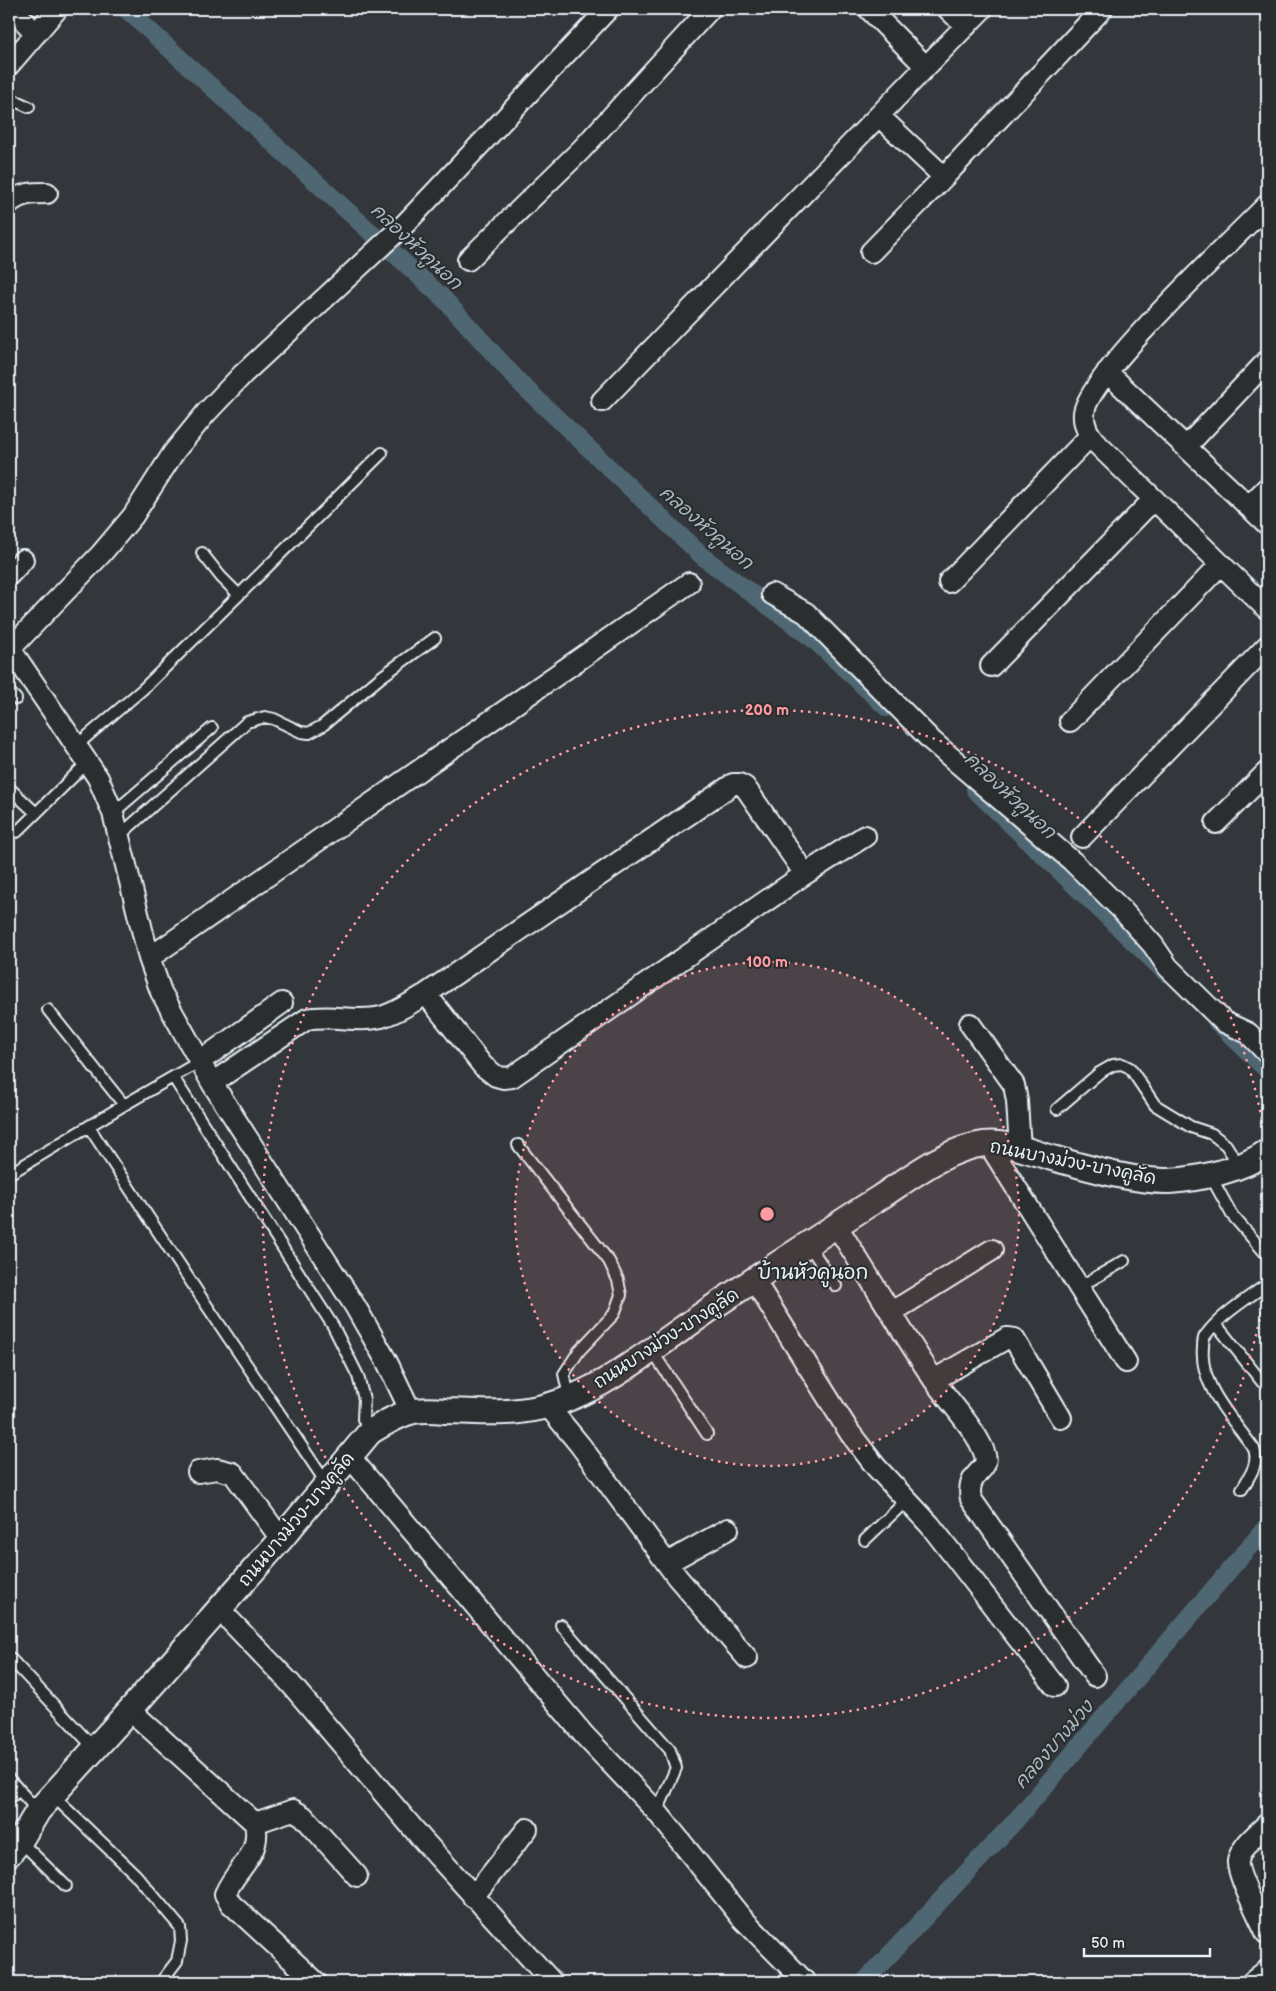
<svg xmlns="http://www.w3.org/2000/svg" width="1276" height="1991" font-family="'Balsamiq Sans','Playpen Sans Thai',sans-serif">
<style>
.lines{fill:none;stroke-linecap:round;stroke-linejoin:round}
.canal{stroke:#4f6673;stroke-width:18}
.service-casing{stroke:#e8f1f8;stroke-width:14}
.minor-casing{stroke:#e8f1f8;stroke-width:24}
.tertiary-casing{stroke:#e8f1f8;stroke-width:28}
.service{stroke:#2a2d2e;stroke-width:10}
.minor{stroke:#2a2d2e;stroke-width:20}
.tertiary{stroke:#2a2d2e;stroke-width:24}
.ring{fill:none;stroke:#ff9aa2;stroke-width:2.5;stroke-dasharray:2.5 5}
.labels{text-anchor:middle;stroke-width:4;stroke-linejoin:round;paint-order:stroke}
.street-label{font-size:18px;fill:#e8f1f8;stroke:#2a2d2e}
.water-label{font-size:19px;font-style:italic;fill:#abb9c3;stroke:#2a2d2e}
.quarter-label{font-size:20px;fill:#e8f1f8;stroke:#2a2d2e}
.centre{fill:#ff9aa2;stroke:#2a2d2e;stroke-width:2.5}
.ring-label{font-size:15px;text-anchor:middle;font-weight:bold;fill:#ff9aa2;stroke:#2a2d2e;stroke-width:4;stroke-linejoin:round;paint-order:stroke}
</style>
<rect width="100%" height="100%" fill="#33373b"/>
<filter id="ink" filterUnits="userSpaceOnUse"><feTurbulence type="fractalNoise" baseFrequency=".02" numOctaves="2"/><feDisplacementMap in="SourceGraphic" scale="10" xChannelSelector="R" yChannelSelector="G"/><feConvolveMatrix kernelMatrix="1 2 1 2 8 2 1 2 1" color-interpolation-filters="sRGB"/></filter>
<g filter="url(#ink)">
<g class="lines">
<path class="canal" d="M126,9L444,299L521,384L703,557L813,639L887,708
M975,790L1166,973
M1217,1022L1267,1070
M864,1982L1017,1819L1267,1526"/>
<defs>
<path id="service" d="M9,98L29,107
M239,595L382,453
M9,692L16,699
M77,745L143,689L239,595L221,577L202,553
M9,788L36,813
M113,813L212,728
M17,832L88,762
M119,836L247,722L265,717L274,719L301,732L309,733L322,726L381,677L435,638
M48,1010L124,1105
M173,1077L333,1326L358,1376L364,1399L363,1419L370,1432
M1057,1109L1099,1073L1113,1065L1122,1064L1130,1068L1155,1105L1191,1127L1212,1134L1226,1145L1240,1167
M89,1127L203,1300L327,1484
M518,1145L609,1261L618,1280L621,1295L614,1314L579,1351L564,1374L570,1400
M9,1174L124,1105L199,1062
M1210,1175L1232,1215L1267,1255
M808,1244L836,1286
M1079,1287L1124,1261
M1216,1324L1262,1382
M652,1351L707,1434
M1242,1489C1250,1475 1259,1464 1254,1449C1233,1419 1199,1386 1203,1347C1203,1343 1203,1339 1205,1336C1220,1315 1247,1299 1267,1284
M865,1540L907,1500
M561,1625L670,1750L676,1768L657,1812
M9,1657L94,1748
M9,1779L38,1811
M52,1795L135,1874L180,1927L181,1941L177,1961L161,1982
M9,1798L20,1790
M20,1841L66,1886"/>
<path id="minor" d="M13,9L36,34
M869,9L926,67
M948,9L966,26
M9,65L57,9
M879,116L944,177L1102,9
M9,203C21,193 32,193 47,193
M1267,205C1234,239 1088,375 1084,413C1083,426 1089,435 1097,444L1267,609
M871,252L944,177
M468,260L581,150L710,9
M1107,372L1267,524
M602,401L982,9
M1186,447L1267,361
M1249,506L1267,488
M9,575L23,560
M949,582L1090,436
M772,594L806,613L932,741L1072,861L1122,910L1153,945L1168,967L1224,1022L1248,1033L1267,1053
M9,647L98,778L113,813L149,958L161,992L212,1083L355,1306L387,1362L411,1412
M10,649L101,554L133,516L174,452L206,413L243,374L406,223L608,9
M991,666L1154,499
M1070,721L1221,564
M1216,823L1267,772
M1082,837L1267,646
M149,958L689,583
M426,994L483,1066L496,1076L503,1078L512,1077L805,874L865,836
M970,1024L1014,1085L1017,1101L1020,1149
M199,1062L282,1003
M212,1083L307,1019C331,1014 357,1023 381,1017C397,1013 412,1002 426,994L733,784H739L745,787L805,874
M988,1143L1126,1362
M836,1225C869,1276 900,1329 934,1380C948,1401 978,1431 985,1455C990,1472 965,1472 971,1499L1095,1676
M754,1280L850,1433L876,1467L930,1525L1055,1686
M892,1312L992,1250
M934,1380L1007,1338L1014,1339L1061,1418
M548,1406L580,1445L677,1577L747,1658
M350,1457L584,1735L657,1812L741,1917L805,1982
M198,1472L217,1469L233,1473L281,1539
M667,1563L728,1529
M219,1609L290,1683L422,1839L552,1982
M130,1710L255,1823C262,1856 237,1866 225,1894L231,1904L316,1982
M255,1823L293,1810L303,1816L357,1876
M1267,1824C1257,1834 1241,1846 1238,1861C1236,1873 1261,1921 1267,1934
M473,1897L527,1829
M1252,1982L1267,1970"/>
<path id="tertiary" d="M9,1854L20,1841L38,1811L130,1710L281,1539L370,1432C383,1424 396,1416 410,1412C421,1409 434,1410 445,1411C469,1411 495,1414 519,1411C550,1408 576,1397 603,1382C649,1355 689,1322 734,1293C782,1261 830,1229 879,1198C911,1177 946,1149 984,1144C1006,1141 1031,1152 1052,1158C1085,1167 1134,1182 1169,1181C1201,1179 1241,1170 1267,1152"/>
</defs>
<use href="#service" class="service-casing"/>
<use href="#minor" class="minor-casing"/>
<use href="#tertiary" class="tertiary-casing"/>
<use href="#service" class="service"/>
<use href="#minor" class="minor"/>
<use href="#tertiary" class="tertiary"/>
</g>
</g>
<circle cx="767" cy="1214" r="252" fill="#ff9aa2" fill-opacity=".12"/>
<g class="ring">
<circle cx="767" cy="1214" r="252"/>
<path d="M1267 1275A504 504 0 1 1 1267 1153"/>
</g>
<g class="labels">
<g class="street-label">
<text transform="translate(1073 1162) rotate(11)" y="6">ถนนบางม่วง-บางคูลัด</text>
<text transform="translate(666 1338) rotate(-33)" y="6">ถนนบางม่วง-บางคูลัด</text>
<text transform="translate(296 1519) rotate(-50)" y="6">ถนนบางม่วง-บางคูลัด</text>
</g>
<g class="water-label">
<text transform="translate(417 246) rotate(43)" y="7">คลองหัวคูนอก</text>
<text transform="translate(707 527) rotate(41)" y="7">คลองหัวคูนอก</text>
<text transform="translate(1011 795) rotate(43)" y="7">คลองหัวคูนอก</text>
<text transform="translate(1053 1744) rotate(-49)" y="7">คลองบางม่วง</text>
</g>
<g class="quarter-label">
<text x="813" y="1279">บ้านหัวคูนอก</text>
</g>
</g>
<circle cx="767" cy="1214" r="8" class="centre"/>
<g class="ring-label">
<text x="767" y="715">200 m</text>
<text x="767" y="967">100 m</text>
</g>
<rect width="1276" height="1991" fill="none" stroke="#2a2d2e" stroke-width="30"/>
<rect x="15" y="15" width="1246" height="1961" fill="none" stroke="#e8f1f8" stroke-width="2" filter="url(#ink)"/>
<path d="M1084 1948v8h126v-8" fill="none" stroke="#e8f1f8" stroke-width="2.5"/>
<text x="1091" y="1948" font-size="15" fill="#e8f1f8" stroke="#2a2d2e" stroke-width="4" paint-order="stroke">50 m</text>
</svg>
